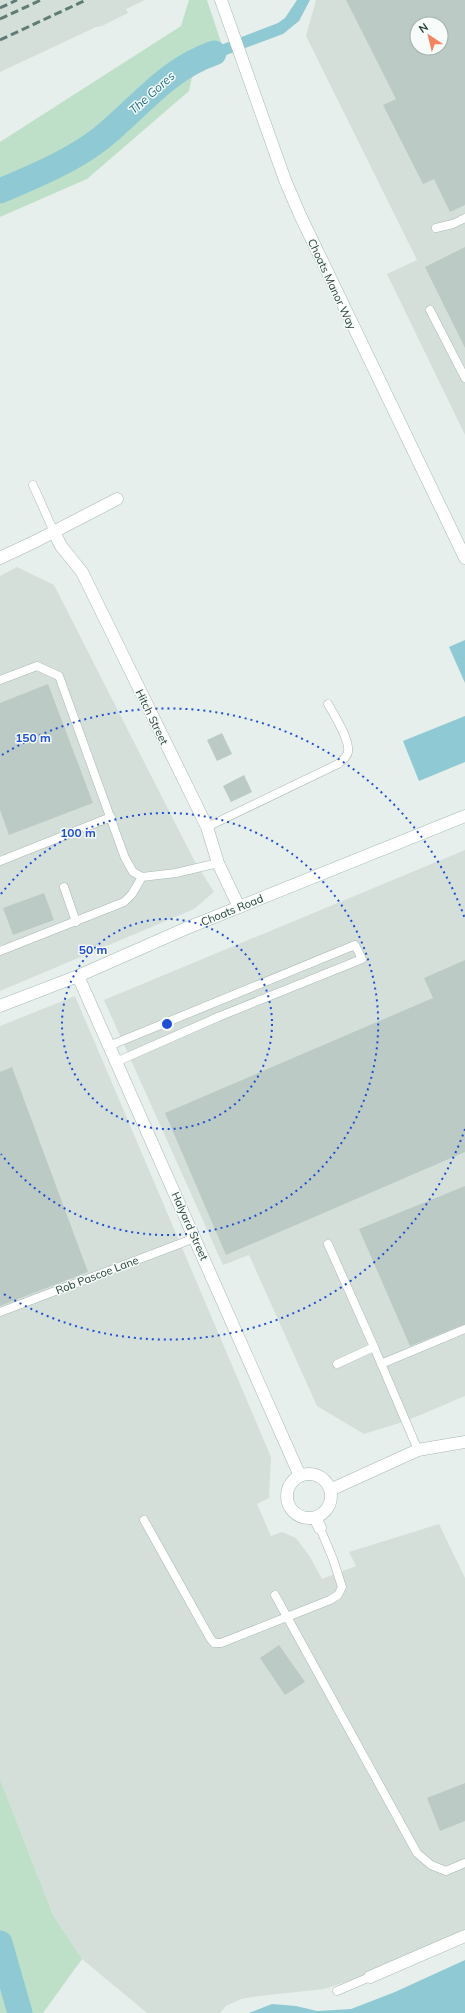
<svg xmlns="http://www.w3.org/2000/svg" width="465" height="2013" font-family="Mulish,sans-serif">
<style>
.built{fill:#d4dfda;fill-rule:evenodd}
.green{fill:#bfe0c8}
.water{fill:#8ec9d4}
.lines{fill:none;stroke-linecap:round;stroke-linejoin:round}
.river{stroke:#8ec9d4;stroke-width:25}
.building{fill:#bbcac4;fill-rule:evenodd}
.lane-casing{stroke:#a8b8b2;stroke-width:9}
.street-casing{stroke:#a8b8b2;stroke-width:13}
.secondary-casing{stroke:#a4bbb3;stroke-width:13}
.lane{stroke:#fff;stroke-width:8}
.street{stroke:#fff;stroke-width:12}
.secondary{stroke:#fff;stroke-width:12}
.rail{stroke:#5f7d75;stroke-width:3;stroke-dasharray:8 4;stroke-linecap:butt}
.ring{fill:none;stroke:#1d4ed8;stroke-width:2;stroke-dasharray:2 4}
.labels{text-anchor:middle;stroke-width:3;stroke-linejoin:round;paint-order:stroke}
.street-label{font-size:11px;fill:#24423a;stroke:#f7fbf9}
.water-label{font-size:12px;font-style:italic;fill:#1c6f80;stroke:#f7fbf9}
.centre{fill:#1d4ed8;stroke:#f7fbf9;stroke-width:2}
.ring-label{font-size:12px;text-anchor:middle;font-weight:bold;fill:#1d4ed8;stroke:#f7fbf9;stroke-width:3;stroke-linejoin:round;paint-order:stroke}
</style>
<rect width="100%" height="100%" fill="#e6efeb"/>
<path class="built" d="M0,0H145L126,9L128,13L102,26L96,27L0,72Z
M316,0H465V435L387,274L417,260L306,36ZM417,24H441V48H417Z
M17,567L54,585L195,862L214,892L194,909L0,991V576Z
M465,850V1396L406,1421L364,1434L317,1406L249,1255L223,1265L104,1000Z
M75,996L271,1457L269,1498L257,1504L271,1536L282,1532L296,1538L310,1557L322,1579L356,1566L349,1552L439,1524L465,1578V1931L376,1972L324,1989L259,1996L241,1999L226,2006L220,2013H147L82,1959L53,1915L0,1779V1026Z"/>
<path class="green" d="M189,0H207L222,45L197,54L189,91L87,179L0,217V142L181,26Z
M0,1779L53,1915L82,1959L43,2013H0Z"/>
<path class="water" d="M297,0H310L299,21L283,34L202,64L185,75L179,61L278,23L285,18Z
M465,640V683L449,647Z
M465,716V762L419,781L403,741Z
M465,1960V2013H249L272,2004L296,2006L317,2011L351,2009L395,1992Z"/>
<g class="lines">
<path class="river" d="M0,191C35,176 70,162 100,139C139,108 165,70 214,53
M0,1943L20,2013"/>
</g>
<path class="building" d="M346,0H465V205L450,212L434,179L423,184L383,105L396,99ZM417,24H441V48H417Z
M465,247V348L425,267Z
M48,684L93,803L9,835L0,810V703Z
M222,733L232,754L217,761L207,740Z
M244,775L252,792L231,802L223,786Z
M44,893L54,920L13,935L3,908Z
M465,960V1152L226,1255L165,1113L433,998L424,978Z
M12,1067L88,1272L0,1306V1072Z
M465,1186V1324L410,1346L359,1229Z
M279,1645L305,1682L285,1695L260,1658Z
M465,1783V1821L440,1831L427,1798Z"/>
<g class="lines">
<defs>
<path id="lane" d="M436,228L453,224L465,218
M430,310L465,378
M33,485L54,532
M0,680L37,666L59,676L125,858L133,872L142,877L176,873L218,863
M207,827L338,764C342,761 347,757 348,752C350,739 334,715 328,704
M0,861L111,817
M64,887L76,922
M0,951L124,902L132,894L142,877
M109,1046L355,945L362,959L218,1017L116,1062
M328,1244L374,1347
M0,1312L195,1238
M337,1364L374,1347L418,1450
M381,1364L465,1329
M144,1520L210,1638L214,1643H221L330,1600L338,1595L342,1587L333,1559L320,1528
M275,1595L417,1853L431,1865L446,1871L465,1863
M337,1991L370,1977"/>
<path id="street" d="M54,532L61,546L82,572L207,827L218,863L239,907
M0,558L36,541L117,499
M78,976L300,1476
M287 1496a22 22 0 1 1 44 0a22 22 0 1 1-44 0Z
M330,1490L418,1450L465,1442
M315,1517L320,1528
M370,1977L465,1936"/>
<path id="secondary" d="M221,0L285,180L300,215L465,558
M0,1006L78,976L187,928L465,816"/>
</defs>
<use href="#lane" class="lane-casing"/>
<use href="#street" class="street-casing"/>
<use href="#secondary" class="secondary-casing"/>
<use href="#lane" class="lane"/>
<use href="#street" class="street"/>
<use href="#secondary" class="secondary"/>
<path class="rail" d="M0,8L17,0
M0,19L41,0
M0,40L86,0"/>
</g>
<g class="ring">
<circle cx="167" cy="1024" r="105"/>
<path d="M1 894A211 211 0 1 1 1 1154"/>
<path d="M465 1129A316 316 0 0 1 2 1293M2 755A316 316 0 0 1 465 919"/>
</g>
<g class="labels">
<g class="street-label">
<text transform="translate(332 284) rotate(65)" y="4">Choats Manor Way</text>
<text transform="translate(152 717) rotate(64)" y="4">Hitch Street</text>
<text transform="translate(232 910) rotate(-22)" y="4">Choats Road</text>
<text transform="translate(190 1226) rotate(66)" y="4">Halyard Street</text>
<text transform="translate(97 1275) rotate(-21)" y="4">Rob Pascoe Lane</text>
</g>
<g class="water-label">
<text transform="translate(152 93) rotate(-42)" y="4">The Gores</text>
</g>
</g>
<circle cx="167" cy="1024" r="6" class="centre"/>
<g class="ring-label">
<text x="33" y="742">150 m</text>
<text x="78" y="837">100 m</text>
<text x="93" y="954">50 m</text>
</g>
<g transform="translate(429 36) rotate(325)"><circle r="19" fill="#f7fbf9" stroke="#a3b1ad"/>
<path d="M0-3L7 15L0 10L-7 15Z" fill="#f4845f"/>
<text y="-6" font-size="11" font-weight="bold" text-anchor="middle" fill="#24423a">N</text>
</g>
</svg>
